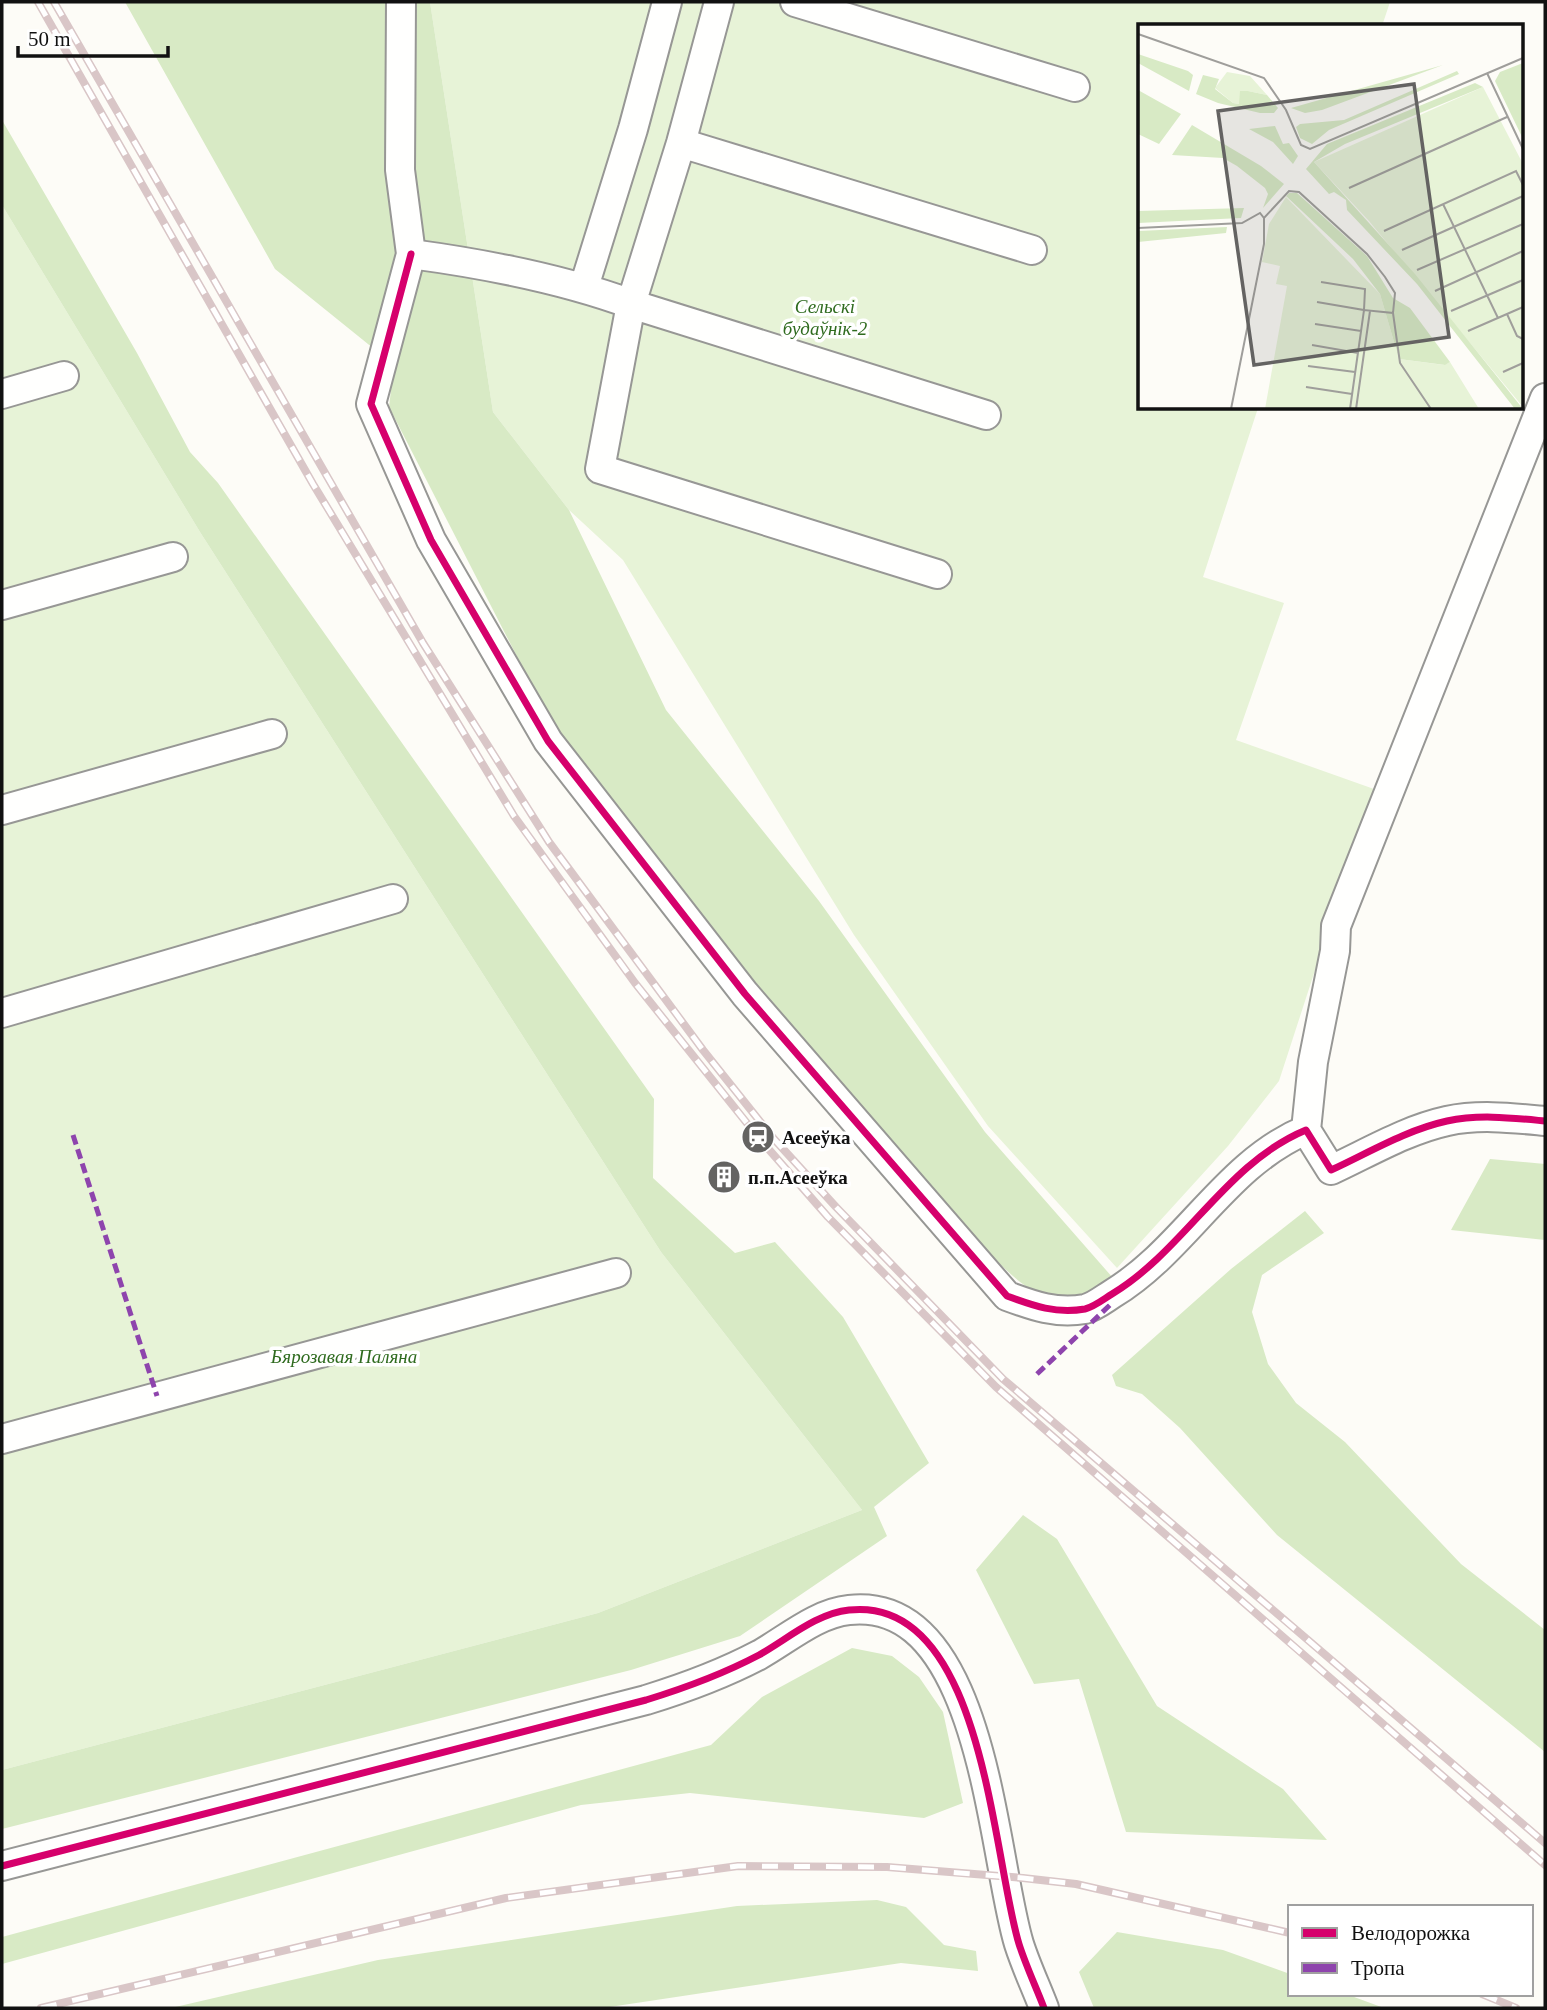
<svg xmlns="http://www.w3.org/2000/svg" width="1547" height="2010" font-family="Georgia,serif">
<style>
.green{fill:#e7f3d7}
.forest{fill:#d8eac5}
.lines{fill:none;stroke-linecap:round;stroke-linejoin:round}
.minor-casing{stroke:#979795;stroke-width:32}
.minor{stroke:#fffffe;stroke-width:28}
.rail-casing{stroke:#d9c6c7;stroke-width:8}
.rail{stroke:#fff;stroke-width:5;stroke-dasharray:16;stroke-linecap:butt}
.quiet{stroke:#8e44ad;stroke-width:5;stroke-dasharray:10 5;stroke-linecap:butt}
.cycleway-casing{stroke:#fff;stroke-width:11}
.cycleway{stroke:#d6006c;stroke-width:7}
.labels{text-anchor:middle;stroke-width:7;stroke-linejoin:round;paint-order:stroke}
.park-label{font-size:19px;font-style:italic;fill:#2f6b1f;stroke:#fff}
.poi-label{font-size:19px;font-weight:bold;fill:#111;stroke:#fff;text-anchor:start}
.inset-road{fill:none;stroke:#9f9e9b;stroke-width:2}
.view{fill:#646362;fill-opacity:0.15;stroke:#646362;stroke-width:3.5}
.inset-edge{fill:none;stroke:#111;stroke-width:3.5}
</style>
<rect width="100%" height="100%" fill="#fdfcf7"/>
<path class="green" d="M430,2H1390L1382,26H1139V408H1258L1203,577L1284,603L1236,740L1374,789L1279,1081L1228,1146L1117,1268L988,1126L854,935L623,560L569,510L493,412Z
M2,205L200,532L661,1252L862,1510L598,1613L2,1770Z"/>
<path class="forest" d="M125,2H430L493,412L569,510L666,710L819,901L985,1132L1113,1278C1104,1283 1094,1292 1085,1296C1044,1311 1014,1278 989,1253L705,924L551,723L389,407L394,365L275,269Z
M2,120L137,353L190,452L218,483L654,1099L653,1178L735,1253L775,1242L843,1317L929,1463L874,1507L887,1536L740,1636L631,1670L2,1829V1770L598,1613L862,1510L661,1252L200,532L2,205Z
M1490,1159L1545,1164V1240L1451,1230Z
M1305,1211L1324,1233L1262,1275L1252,1312L1268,1364L1296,1403L1345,1442L1461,1564L1545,1630V1752L1277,1535L1180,1428L1142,1394L1116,1386L1112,1375L1231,1269Z
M1023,1515L1057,1539L1157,1706L1283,1789L1327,1840L1126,1832L1079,1679L1034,1684L976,1570Z
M852,1648L892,1656L919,1677L943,1712L963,1803L924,1818L690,1793L581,1805L2,1964V1937L711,1745L762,1697Z
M877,1900L906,1907L944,1945L976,1951L978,1971L901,1963L603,2008H171L378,1960L737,1906Z
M1117,1932L1223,1950L1290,1974V1994H1346L1384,2008H1094L1079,1972Z"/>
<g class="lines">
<defs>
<path id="minor" d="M401,2L400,170L411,254C486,264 560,278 631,304L681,143L719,2
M795,2L1075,87
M681,143L1032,250
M411,254L371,404L431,540L548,741L745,994L1007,1296C1034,1306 1056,1314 1085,1309C1094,1307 1104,1299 1112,1294C1185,1250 1226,1163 1306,1130L1331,1170C1368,1153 1406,1130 1447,1121C1479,1114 1513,1118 1545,1121
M584,287L633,129L667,2
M2,394L64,376
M937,574L600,469L631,304L986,415
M2,605L173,557
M2,810L272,734
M2,1013L393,899
M1306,1130L1313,1062L1335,951L1336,926L1545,398
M2,1439L616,1273
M2,1866L646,1700C685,1688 723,1674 759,1655C786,1640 817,1613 849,1610C984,1595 992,1856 1019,1944C1026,1966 1036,1987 1044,2008"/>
</defs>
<use href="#minor" class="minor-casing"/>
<use href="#minor" class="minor"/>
<defs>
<path id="rail" d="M38,2L313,484L514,816L635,983L758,1137L828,1217L996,1387L1545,1865
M54,2L423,643L549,842L703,1050L774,1139L836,1207L1003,1379L1545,1843
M1482,1994L1516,2008
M41,2008L506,1898L738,1866L887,1867L1023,1878L1076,1884L1290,1933"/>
</defs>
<use href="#rail" class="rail-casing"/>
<use href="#rail" class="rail"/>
<path class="quiet" d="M73,1135L157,1396
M1037,1374L1111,1304"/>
<defs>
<path id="cycleway" d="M411,254L371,404L431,540L548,741L745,994L1007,1296C1034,1306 1056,1314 1085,1309C1094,1307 1104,1299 1112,1294C1185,1250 1226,1163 1306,1130L1331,1170C1368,1153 1406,1130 1447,1121C1479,1114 1513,1118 1545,1121
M2,1866L646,1700C685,1688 723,1674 759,1655C786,1640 817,1613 849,1610C984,1595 992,1856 1019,1944C1026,1966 1036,1987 1044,2008"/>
</defs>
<use href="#cycleway" class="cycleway-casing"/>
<use href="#cycleway" class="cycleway"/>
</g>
<defs>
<symbol id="station-disc" viewBox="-11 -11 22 22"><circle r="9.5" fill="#646362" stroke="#fff"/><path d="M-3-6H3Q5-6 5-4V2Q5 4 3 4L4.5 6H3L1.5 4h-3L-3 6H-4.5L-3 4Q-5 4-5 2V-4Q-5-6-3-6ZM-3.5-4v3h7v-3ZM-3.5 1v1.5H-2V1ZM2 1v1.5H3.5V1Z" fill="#fff"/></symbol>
<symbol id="building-disc" viewBox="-11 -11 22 22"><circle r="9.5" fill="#646362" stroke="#fff"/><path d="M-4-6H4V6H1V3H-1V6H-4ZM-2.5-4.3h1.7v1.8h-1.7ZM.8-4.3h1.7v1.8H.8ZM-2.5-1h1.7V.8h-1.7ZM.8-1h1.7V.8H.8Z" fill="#fff"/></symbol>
</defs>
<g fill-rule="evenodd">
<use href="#station-disc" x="739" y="1118" width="38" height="38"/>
<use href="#building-disc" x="705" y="1158" width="38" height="38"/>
</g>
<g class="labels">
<g class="park-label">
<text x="825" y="313">Сельскі<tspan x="825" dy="22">будаўнік-2</tspan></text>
<text x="344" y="1363">Бярозавая Паляна</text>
</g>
<g class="poi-label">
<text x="782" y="1144">Асееўка</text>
<text x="748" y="1184">п.п.Асееўка</text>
</g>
</g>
<g transform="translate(1138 24)">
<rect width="385" height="385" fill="#fdfcf7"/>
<path d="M89,48L112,52L129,71L110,67L101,80L95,79L77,64ZM345,63L385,140V383L231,197L176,138ZM148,173L242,270L261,335L306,341L312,338L341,385H127L149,262L138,260L142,242L124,238L131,200Z" fill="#e7f3d7"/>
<path d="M0,30L50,47L55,51L51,67L0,39ZM385,39V115L357,57L362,48ZM305,41L184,86L167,89L153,84ZM319,47L321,50L191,106L174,120L162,114L158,103L162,100L206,96ZM65,51L81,55L77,65L95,79L101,80L102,67H110L129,71L140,84L136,89H122L80,79L58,70ZM337,59L345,63L207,120L176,138L277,250L385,385H377L279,260L209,186L208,176L196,168L191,170L168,145L189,120ZM0,66L43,90L21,120L0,110ZM54,101L123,142L146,160L125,184L130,170L127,164L99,142L85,134L34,131ZM137,102L145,120L151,119L160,132L155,140L135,118L111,105ZM151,169H159L229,232L255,274L272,284L312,338L307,341L261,335L242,270L215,235L148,172ZM106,184L103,194L0,199V187ZM89,203L88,209L0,218V207Z" fill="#d8eac5"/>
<path class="inset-road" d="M0,10L126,54L148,86L163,121L172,125L385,34M349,49L385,125M211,164L369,93M305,180L360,294M0,204L104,199L122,189L126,194L151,167L161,168L229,230L247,253L257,269L255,289M246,207L378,147L385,161M264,226L385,172M279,246L385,200M297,267L385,227M179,278L226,286L227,265L183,258M313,287L385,256M369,290L379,312L385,315M177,300L223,307M330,307L385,283M174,321L220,329M170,342L217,348M365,348L385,339M168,363L214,370M93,385L126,220V194M212,385L226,286L255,289L262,339L293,385M218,385L232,287"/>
<path class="view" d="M276,60L311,313L116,341L80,87Z"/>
<rect width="385" height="385" class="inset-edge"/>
</g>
<rect width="1547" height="2010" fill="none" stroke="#111111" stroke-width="7"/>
<rect x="1288" y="1905" width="245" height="91" fill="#ffffff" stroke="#a0a0a0" stroke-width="2"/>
<rect x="1302" y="1928" width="35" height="10" fill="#d6006c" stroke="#a0a0a0" stroke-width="2"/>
<text x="1351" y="1940" font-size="21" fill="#111111">Велодорожка</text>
<rect x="1302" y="1963" width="35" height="10" fill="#8e44ad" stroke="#a0a0a0" stroke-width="2"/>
<text x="1351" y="1975" font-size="21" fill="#111111">Тропа</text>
<path d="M18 46v10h150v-10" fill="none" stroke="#111111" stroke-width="3.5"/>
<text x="28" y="46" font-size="21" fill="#111111" stroke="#ffffff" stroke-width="5" paint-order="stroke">50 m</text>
</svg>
